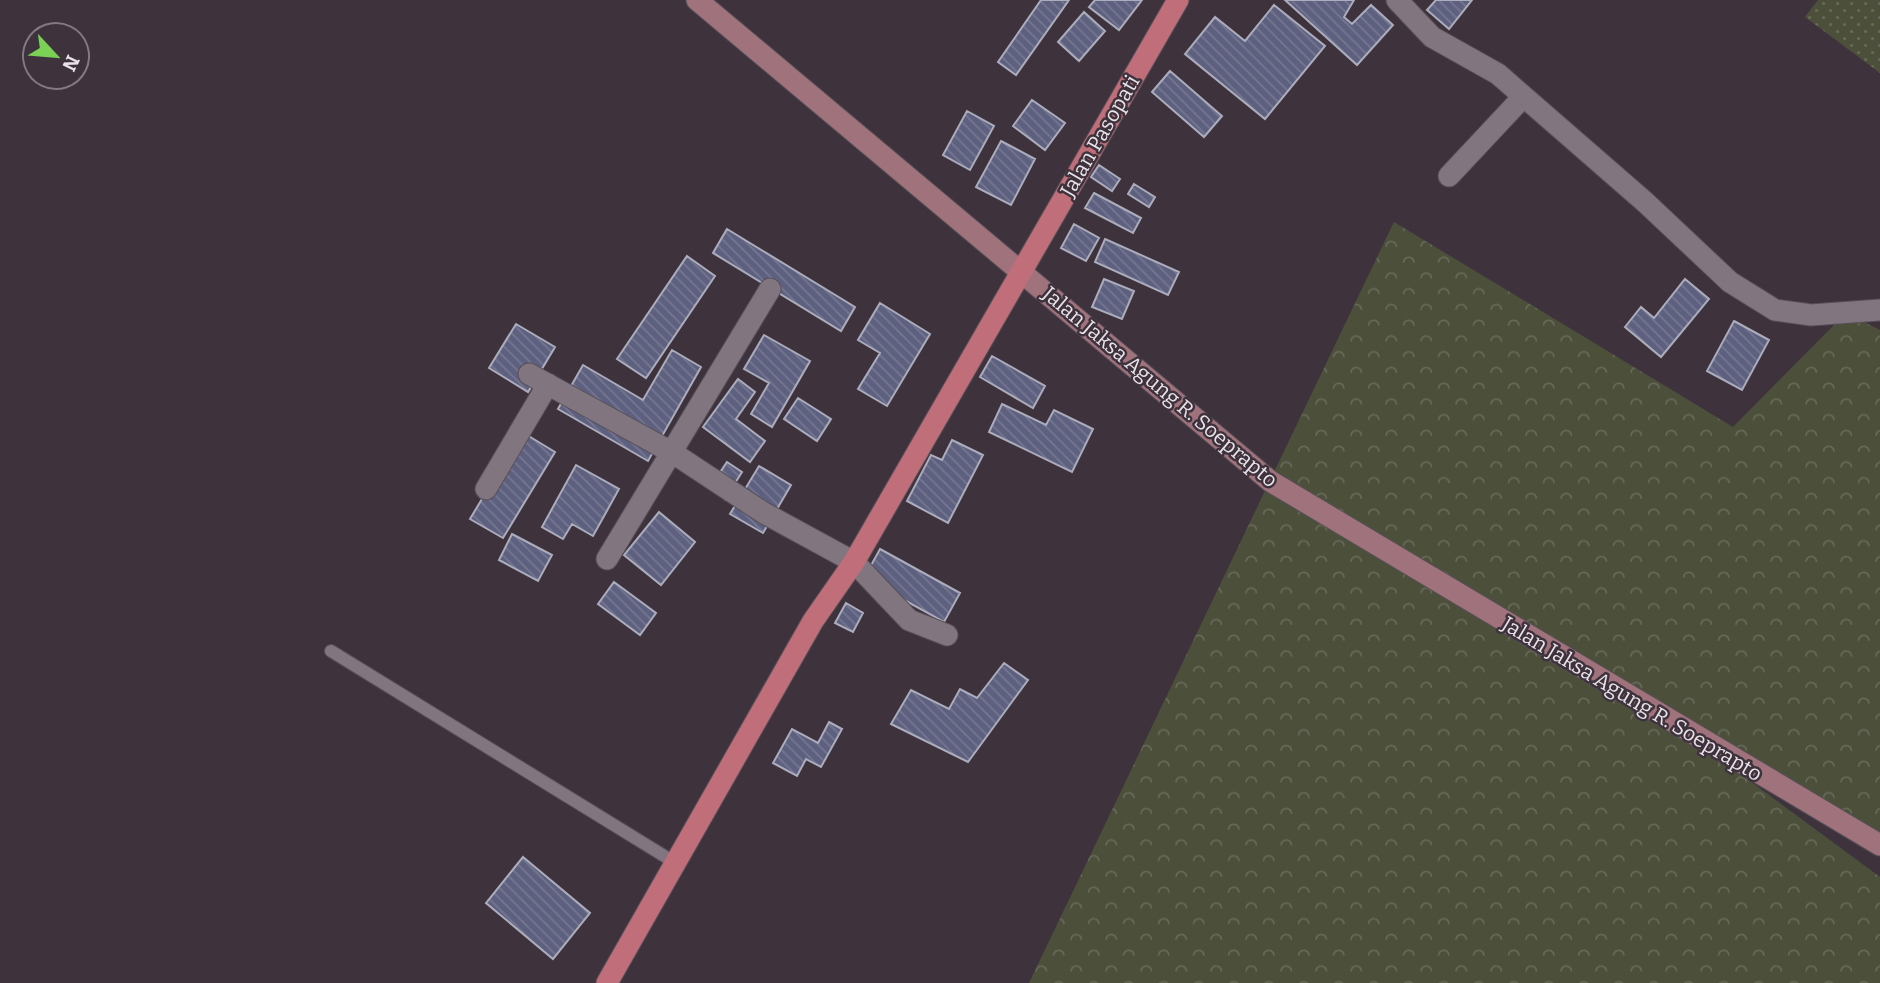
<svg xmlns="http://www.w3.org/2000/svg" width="1880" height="983" font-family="Bitter,serif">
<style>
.grass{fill:url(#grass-dots)}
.forest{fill:url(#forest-crowns)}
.building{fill:url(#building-back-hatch);stroke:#abacbc;stroke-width:2}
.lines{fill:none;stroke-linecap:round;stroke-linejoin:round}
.lane-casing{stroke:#574f57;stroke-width:14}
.street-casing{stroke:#574f57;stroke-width:23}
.secondary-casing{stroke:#574f57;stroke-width:23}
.primary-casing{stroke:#574f57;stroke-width:23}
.lane{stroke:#817580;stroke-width:12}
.street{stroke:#817580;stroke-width:21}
.secondary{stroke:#a0727c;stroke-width:21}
.primary{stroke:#c06e79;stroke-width:21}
.labels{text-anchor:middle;stroke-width:5;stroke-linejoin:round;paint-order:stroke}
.street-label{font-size:21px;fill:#e9e2e8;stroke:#3e333d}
</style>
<defs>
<pattern id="grass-dots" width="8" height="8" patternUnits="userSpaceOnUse" patternTransform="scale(1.75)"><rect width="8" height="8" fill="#4c503b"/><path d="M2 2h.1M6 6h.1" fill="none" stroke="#666957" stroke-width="1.8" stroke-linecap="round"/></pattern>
<pattern id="forest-crowns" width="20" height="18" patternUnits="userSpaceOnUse" patternTransform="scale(1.75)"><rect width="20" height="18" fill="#4c503b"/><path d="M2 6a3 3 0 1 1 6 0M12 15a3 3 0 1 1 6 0" fill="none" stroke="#666957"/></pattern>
<pattern id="building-back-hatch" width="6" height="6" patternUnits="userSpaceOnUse" patternTransform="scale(1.75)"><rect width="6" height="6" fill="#5e607f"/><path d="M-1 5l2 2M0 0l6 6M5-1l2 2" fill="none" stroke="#757691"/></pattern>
</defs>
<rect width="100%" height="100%" fill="#3e333d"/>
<path class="grass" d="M1818,0H1880V73L1805,17Z"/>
<path class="forest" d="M1394,222L1733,427L1846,313L1880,330V832L1716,756L1880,877V983H1029Z"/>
<path class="building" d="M1041,0H1069L1016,75L998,62Z
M1095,0H1142L1119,30L1089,7Z
M1285,0H1354L1344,17L1352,24L1371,5L1393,25L1357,65Z
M1436,0H1472L1449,29L1427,10Z
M1274,5L1325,46L1265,119L1185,54L1215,17L1245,41Z
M1084,12L1105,31L1079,61L1058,42Z
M1170,71L1222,116L1204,137L1152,92Z
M1032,100L1065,123L1045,150L1013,126Z
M967,111L994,126L970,170L943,155Z
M1001,141L1035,159L1011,205L976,187Z
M1099,165L1120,179L1112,191L1091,177Z
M1134,184L1155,197L1149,207L1128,194Z
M1094,193L1141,218L1133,233L1085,208Z
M1074,224L1099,238L1086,261L1061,248Z
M727,229L855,307L841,331L713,253Z
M1105,239L1179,272L1168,295L1095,262Z
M687,256L715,276L646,378L617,359Z
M1104,279L1134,291L1122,319L1092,307Z
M1685,279L1709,299L1661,357L1625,327L1641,307L1654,318Z
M880,303L930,334L887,406L858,389L880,353L858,340Z
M1734,321L1769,340L1742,390L1707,371Z
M516,324L555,347L528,392L489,368Z
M764,335L810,361L772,427L751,414L769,383L744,369Z
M672,350L701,367L648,461L558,409L583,365L643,400Z
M992,356L1045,386L1033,408L980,377Z
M738,379L755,392L736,419L765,441L750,462L703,427Z
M798,398L831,419L817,441L784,419Z
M1002,404L1046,425L1054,410L1093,429L1072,472L989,432Z
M522,432L555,452L503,538L470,519Z
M952,440L983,455L948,523L907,501L931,455L942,460Z
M727,462L742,472L725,499L719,474Z
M576,465L619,489L593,536L572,524L563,539L542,527Z
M759,466L791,485L763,533L730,514Z
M659,512L695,542L661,585L624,555Z
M512,534L552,555L538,581L499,560Z
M880,549L960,593L944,622L864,578Z
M614,582L656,613L640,635L598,604Z
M846,603L863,613L853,632L835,623Z
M1004,663L1028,680L968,762L891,724L911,690L949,709L960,689L977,698Z
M829,722L842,729L821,767L806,759L797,776L773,763L792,729L818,743Z
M523,857L590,913L553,959L486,903Z"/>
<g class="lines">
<defs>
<path id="lane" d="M331,651L674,862"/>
<path id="street" d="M1397,0L1432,37L1498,74L1645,202L1730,282L1775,310L1811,315L1880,310
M1449,176L1523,97
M529,374L673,453L764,513L854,562L909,620L947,635
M486,489L548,384
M607,559L770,289"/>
<path id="secondary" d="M697,0L1270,481L1880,845"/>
<path id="primary" d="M607,983L813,621L854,562L1178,0"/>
</defs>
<use href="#lane" class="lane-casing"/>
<use href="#street" class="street-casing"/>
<use href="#secondary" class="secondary-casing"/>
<use href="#primary" class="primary-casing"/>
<use href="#lane" class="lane"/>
<use href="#street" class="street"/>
<use href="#secondary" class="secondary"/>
<use href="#primary" class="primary"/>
</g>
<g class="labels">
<g class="street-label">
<text transform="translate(1100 136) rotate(-60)" y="7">Jalan Pasopati</text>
<text transform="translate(1160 387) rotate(40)" y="7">Jalan Jaksa Agung R. Soeprapto</text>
<text transform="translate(1632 699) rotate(31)" y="7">Jalan Jaksa Agung R. Soeprapto</text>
</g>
</g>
<g transform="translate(56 56) rotate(116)"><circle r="33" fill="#3e333d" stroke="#827981" stroke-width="2"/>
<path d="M0-5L12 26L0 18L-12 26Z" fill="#7bd156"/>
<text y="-10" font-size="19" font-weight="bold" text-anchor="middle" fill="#e9e2e8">N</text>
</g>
</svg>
